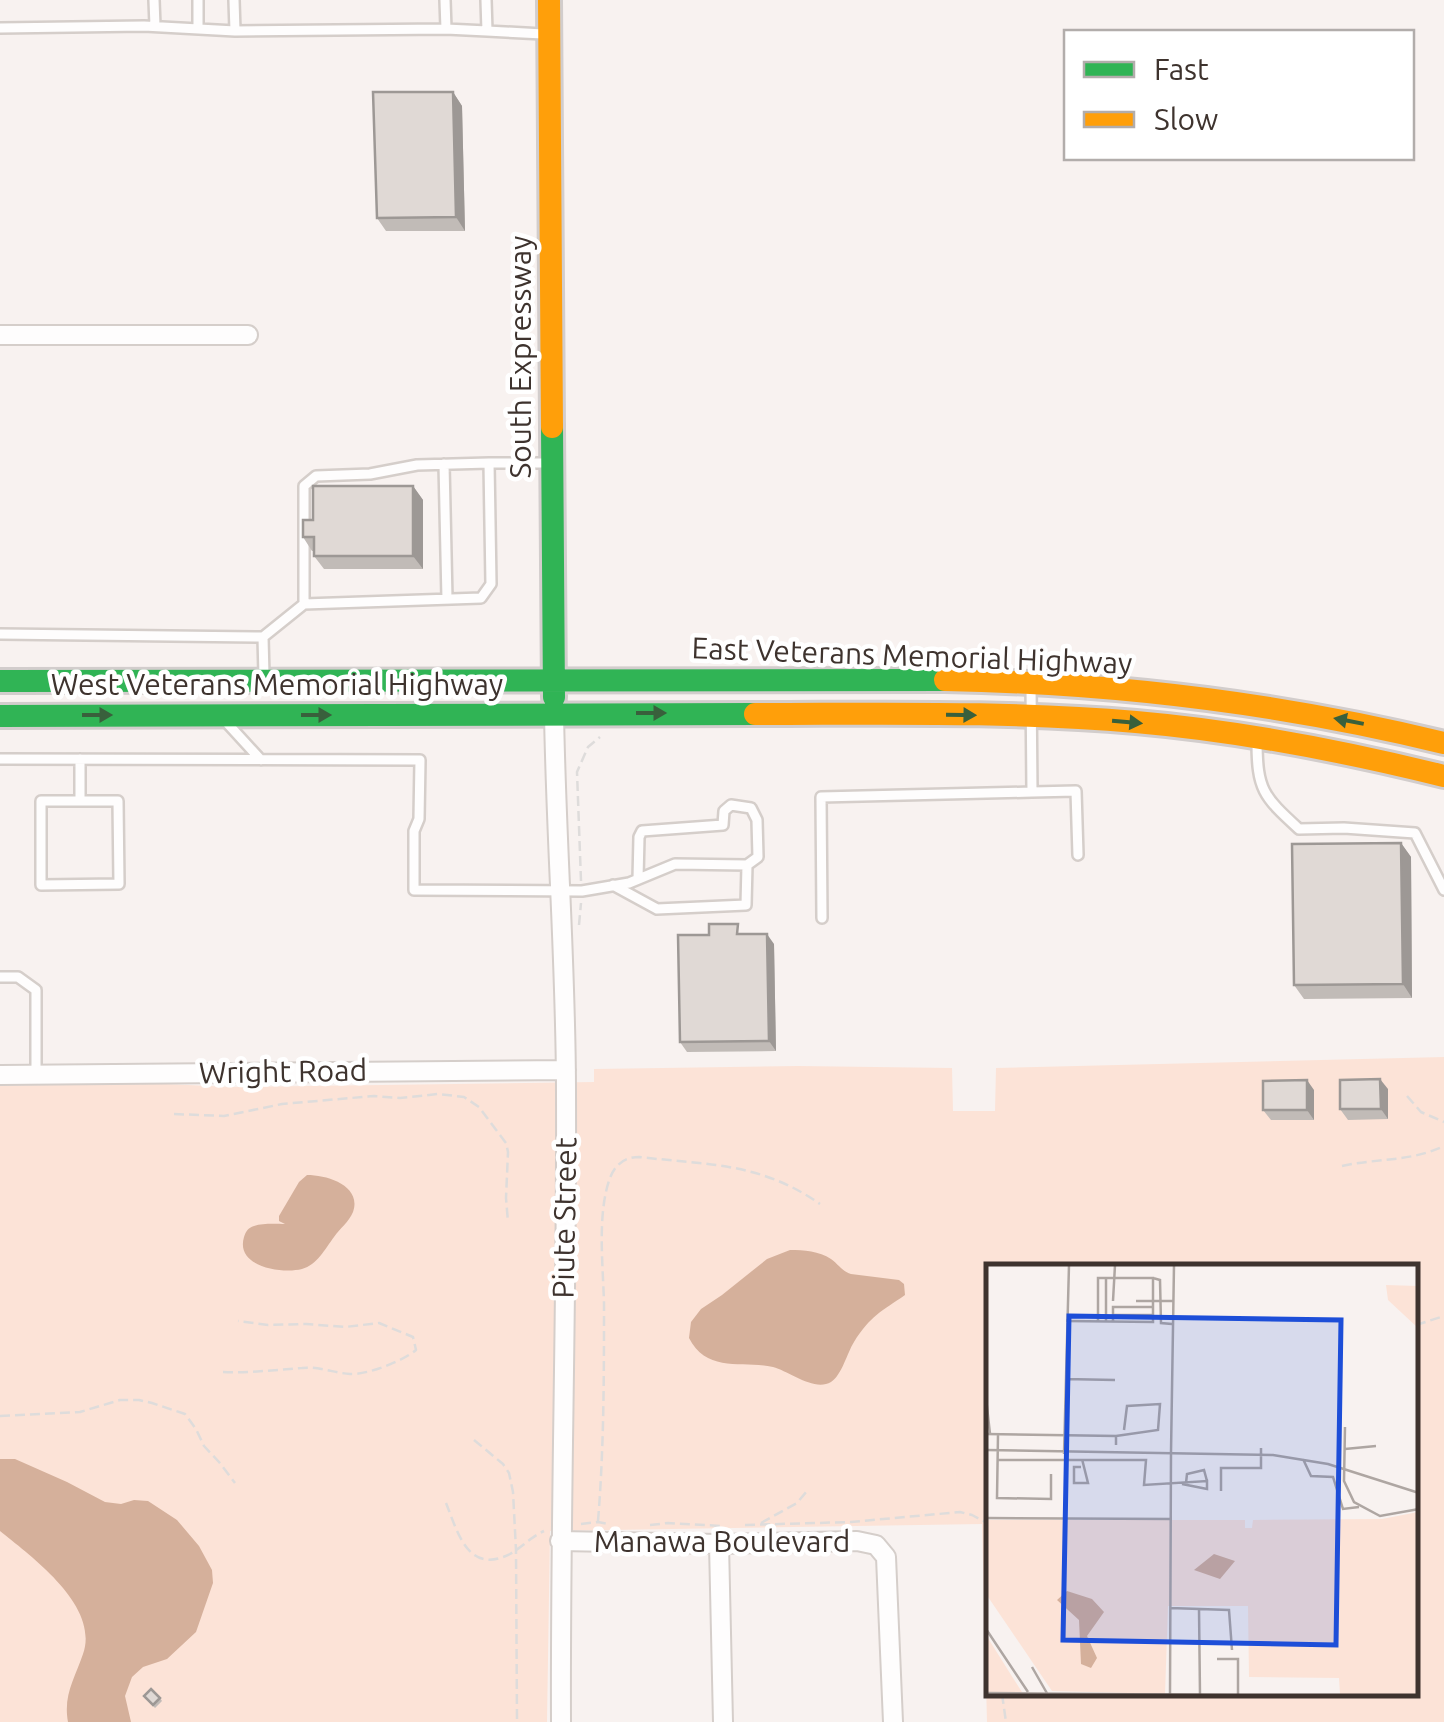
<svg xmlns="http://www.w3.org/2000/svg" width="1444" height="1722" font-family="Ubuntu,sans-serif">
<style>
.green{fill:#fce3d7;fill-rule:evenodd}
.water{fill:#d5b09b}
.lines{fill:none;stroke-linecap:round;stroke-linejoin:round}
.lane-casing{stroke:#d5ceca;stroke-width:14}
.street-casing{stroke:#d5ceca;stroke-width:22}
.fast-casing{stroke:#d2cdcc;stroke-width:28}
.slow-casing{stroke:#d2cdcc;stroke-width:28}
.path{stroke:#dedcdb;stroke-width:2.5;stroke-dasharray:10 5;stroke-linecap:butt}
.lane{stroke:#fefdfd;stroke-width:9}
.street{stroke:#fefdfd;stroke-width:18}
.fast{stroke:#30b455;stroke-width:22}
.slow{stroke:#ff9f0a;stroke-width:22}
.wall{fill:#c1bbb7}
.shaded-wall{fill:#9d9895}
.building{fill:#e0d9d5;stroke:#9d9895;stroke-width:2.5}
.oneway{fill:#39603c}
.labels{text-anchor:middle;stroke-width:9;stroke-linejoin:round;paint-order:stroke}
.street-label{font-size:30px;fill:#3e332e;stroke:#fff}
.inset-road{fill:none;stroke:#aea6a2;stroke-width:2.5}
.view{fill:#1d4ed8;fill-opacity:0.15;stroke:#1d4ed8;stroke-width:5}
.inset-edge{fill:none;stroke:#3e332e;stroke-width:5}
</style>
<rect width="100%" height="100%" fill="#f8f2f0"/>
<path class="green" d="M1444,1057V1722H987L982,1524L550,1531L547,1722H0V1085L145,1083L231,1087L594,1082V1069L798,1066L952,1068L953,1111H995L996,1068ZM989,1267H1416V1694H989Z"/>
<path class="water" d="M307,1175C328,1175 362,1186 353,1212C349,1222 340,1228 334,1237C325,1249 317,1265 302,1269C282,1274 235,1267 244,1237C246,1231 248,1228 254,1226C263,1223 276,1224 285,1224L279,1221V1216L299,1182Z
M790,1250C804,1250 819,1251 831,1259C839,1265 842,1271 851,1274L899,1280L904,1284L905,1295C882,1311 870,1316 854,1342C847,1353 842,1375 831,1382C814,1392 789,1371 773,1367C744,1360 707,1374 689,1338L691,1322L701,1309L722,1295L767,1259Z
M0,1459H15L67,1482L105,1502L121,1504L134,1500L148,1501L177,1520L199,1546L212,1570L213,1583L196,1632L167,1659L143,1667L132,1677L125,1696L131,1722H68C63,1695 75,1678 83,1654C100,1606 32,1557 0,1531Z"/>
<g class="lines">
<defs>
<path id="lane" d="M154,0L155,26
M198,0V29
M234,0L235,31
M486,0L487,31L543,34
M0,28L144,26L235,31L446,29L445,0
M446,29L487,31
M489,463H547
M444,464L447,599
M0,634L263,637L264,676
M263,637L304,604L481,598L491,584L489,463L417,465L370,474L316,476L304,486V604
M228,724L261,760
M1257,740C1257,790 1263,796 1299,829L1344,828L1415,833L1444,890
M0,759L420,760L419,819L414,831V890L582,891L629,883L675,864L747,865L746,905L657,909L613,885
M80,759V801
M1032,792L1076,791L1078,855
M41,801H118L119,884L41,885Z
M638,879L639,837L642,831L723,825L724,811L731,805L751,808L757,820L758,857L747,865
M822,918L821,797L1032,792L1031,686
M0,977H18L36,990V1075"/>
<path id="street" d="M0,335H248
M554,713C556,840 566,966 566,1092C567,1302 560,1512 561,1722
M0,1075L566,1070
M560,1541L719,1544L857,1541L876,1545L886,1557L893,1722
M719,1544L723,1722"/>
<path id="fast" d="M552,427L554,697
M0,681L945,680
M0,716L755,714"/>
<path id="slow" d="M549,0L552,427
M945,680C1114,683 1280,703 1444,743
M755,714C882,714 1010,711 1136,722C1240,731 1343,751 1444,776"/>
</defs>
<use href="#lane" class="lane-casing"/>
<use href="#street" class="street-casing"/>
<use href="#fast" class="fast-casing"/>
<use href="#slow" class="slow-casing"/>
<path class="path" d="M581,881L577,772L588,747L600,737
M579,925L581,903
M1407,1096L1421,1112L1444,1122
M174,1114L224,1116L282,1104L374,1096L400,1098L438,1094L464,1097L479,1107L506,1143L508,1152L506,1198L508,1222
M1342,1166C1378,1158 1410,1162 1444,1146
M1416,1325L1444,1316
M223,1372C250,1373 276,1370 302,1368C318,1366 334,1373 350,1374C367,1375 403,1361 416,1350L413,1337L379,1323L345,1327L306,1324L268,1325L238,1321
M0,1416L80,1412L120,1400H139L152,1403L185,1414L196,1429L204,1446L219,1462L235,1483
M474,1440L503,1464L509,1473L513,1492L516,1550L517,1722
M446,1503C458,1533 468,1575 510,1554C522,1547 531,1537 544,1531
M598,1521C604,1448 604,1375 604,1303C603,1265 597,1213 610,1178C615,1165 624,1157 639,1157C708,1165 760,1162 820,1204
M761,1523L797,1503L807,1491
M581,1524L598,1522L608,1524
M650,1525L668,1523L722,1526
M745,1525L851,1522L960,1512L972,1515L989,1524
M1002,1694L1006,1722"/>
<use href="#lane" class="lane"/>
<use href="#street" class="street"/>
<use href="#fast" class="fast"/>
<use href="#slow" class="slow"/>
</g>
<path class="wall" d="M453,92L462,106L465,231H386L377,218Z
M413,486L423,500V569H324L314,556V551H312L303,537L313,520Z
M1401,843L1411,857L1412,998L1304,999L1294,985Z
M744,934L774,944L776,1051L687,1052L680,1042Z
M1388,1089V1119L1348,1120L1340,1109Z
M1314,1090V1120H1271L1263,1110Z
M144,1696L160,1698L162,1701L155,1708Z"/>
<path class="shaded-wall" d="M453,92L462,106L465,231L456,217Z
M413,486L423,500V569L413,556Z
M1401,843L1411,857L1412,998L1403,984Z
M767,934L774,944L776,1051L769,1041Z
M1380,1079L1388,1089V1119L1381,1109Z
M1307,1080L1314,1090V1120L1307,1110Z"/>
<path class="building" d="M373,92H453L456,217L377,218Z
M313,486H413V556H314V537H303V520H313Z
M1401,843L1403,984L1294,985L1292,844Z
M709,924H738L737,934H767L769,1041L680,1042L678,935H709Z
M1380,1079L1381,1109H1340V1080Z
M1307,1080V1110H1263V1081Z
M151,1689L160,1698L153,1705L144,1696Z"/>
<defs><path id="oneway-solid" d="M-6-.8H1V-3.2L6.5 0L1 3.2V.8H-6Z" transform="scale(2.5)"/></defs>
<g class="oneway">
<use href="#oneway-solid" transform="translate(651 713)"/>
<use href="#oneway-solid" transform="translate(97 715)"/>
<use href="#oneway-solid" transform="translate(316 715)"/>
<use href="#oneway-solid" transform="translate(961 715) rotate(1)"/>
<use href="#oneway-solid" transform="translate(1349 721) rotate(-169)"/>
<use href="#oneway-solid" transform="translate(1127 722) rotate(5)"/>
</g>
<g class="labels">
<g class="street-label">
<text transform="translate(521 357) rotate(-90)" y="10">South Expressway</text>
<text transform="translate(912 656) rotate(2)" y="10">East Veterans Memorial Highway</text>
<text x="277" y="695">West Veterans Memorial Highway</text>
<text transform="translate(283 1072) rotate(-1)" y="10">Wright Road</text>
<text transform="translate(565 1218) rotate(-89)" y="10">Piute Street</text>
<text x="722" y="1552">Manawa Boulevard</text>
</g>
</g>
<g transform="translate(986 1264)">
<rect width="432" height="432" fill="#f8f2f0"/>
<path d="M400,21L432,22V64L402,36ZM432,248V431L354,430L353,414L263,413L262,342H182L179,430L66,427L0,330V256H259V264H266L267,256L396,255ZM0,371L27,414L36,428L0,432Z" fill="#fce3d7"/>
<path d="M228,290L249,297L234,315L208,306ZM81,327L106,335L118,348L101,372L111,394L105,404L95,400L93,356L71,336Z" fill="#d5b09b"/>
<path class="inset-road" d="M120,14V58M167,14L174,16L175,59L186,60M127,37L129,1M127,51H167M80,57L167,58V37H187M112,57V14H167V37H150M127,58V43H167M79,115L129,116M0,134L4,170M359,163L358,217L368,238L394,252L433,245M0,170L130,172V181M12,171L11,234L65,235V210M130,172L172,166L174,140L141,142L138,166M359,185L390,182M0,186L287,191L342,200L433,229M185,188L188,1M78,190L83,1M317,195L325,212L347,213L357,245L373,243M12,196H160L158,221L221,217V225L196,220M95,203H88V219H102L96,195M200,219L201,210L218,206L221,217M235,227V204H275V184M0,254L186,255M184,344L243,346L246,386M213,345L214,431M0,365L42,428M231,395H252V431M46,403L62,431M0,429L347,432M184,432L185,188"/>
<path class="view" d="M83,52L355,56L350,381L77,376Z"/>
<rect width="432" height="432" class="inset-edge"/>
</g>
<rect x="1064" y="30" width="350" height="130" fill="#ffffff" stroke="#b2adab" stroke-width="2.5"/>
<rect x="1084" y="62" width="50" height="15" fill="#30b455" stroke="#b2adab" stroke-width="2.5"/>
<text x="1154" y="80" font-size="30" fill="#3e332e">Fast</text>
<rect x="1084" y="112" width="50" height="15" fill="#ff9f0a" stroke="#b2adab" stroke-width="2.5"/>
<text x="1154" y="130" font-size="30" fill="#3e332e">Slow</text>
</svg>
